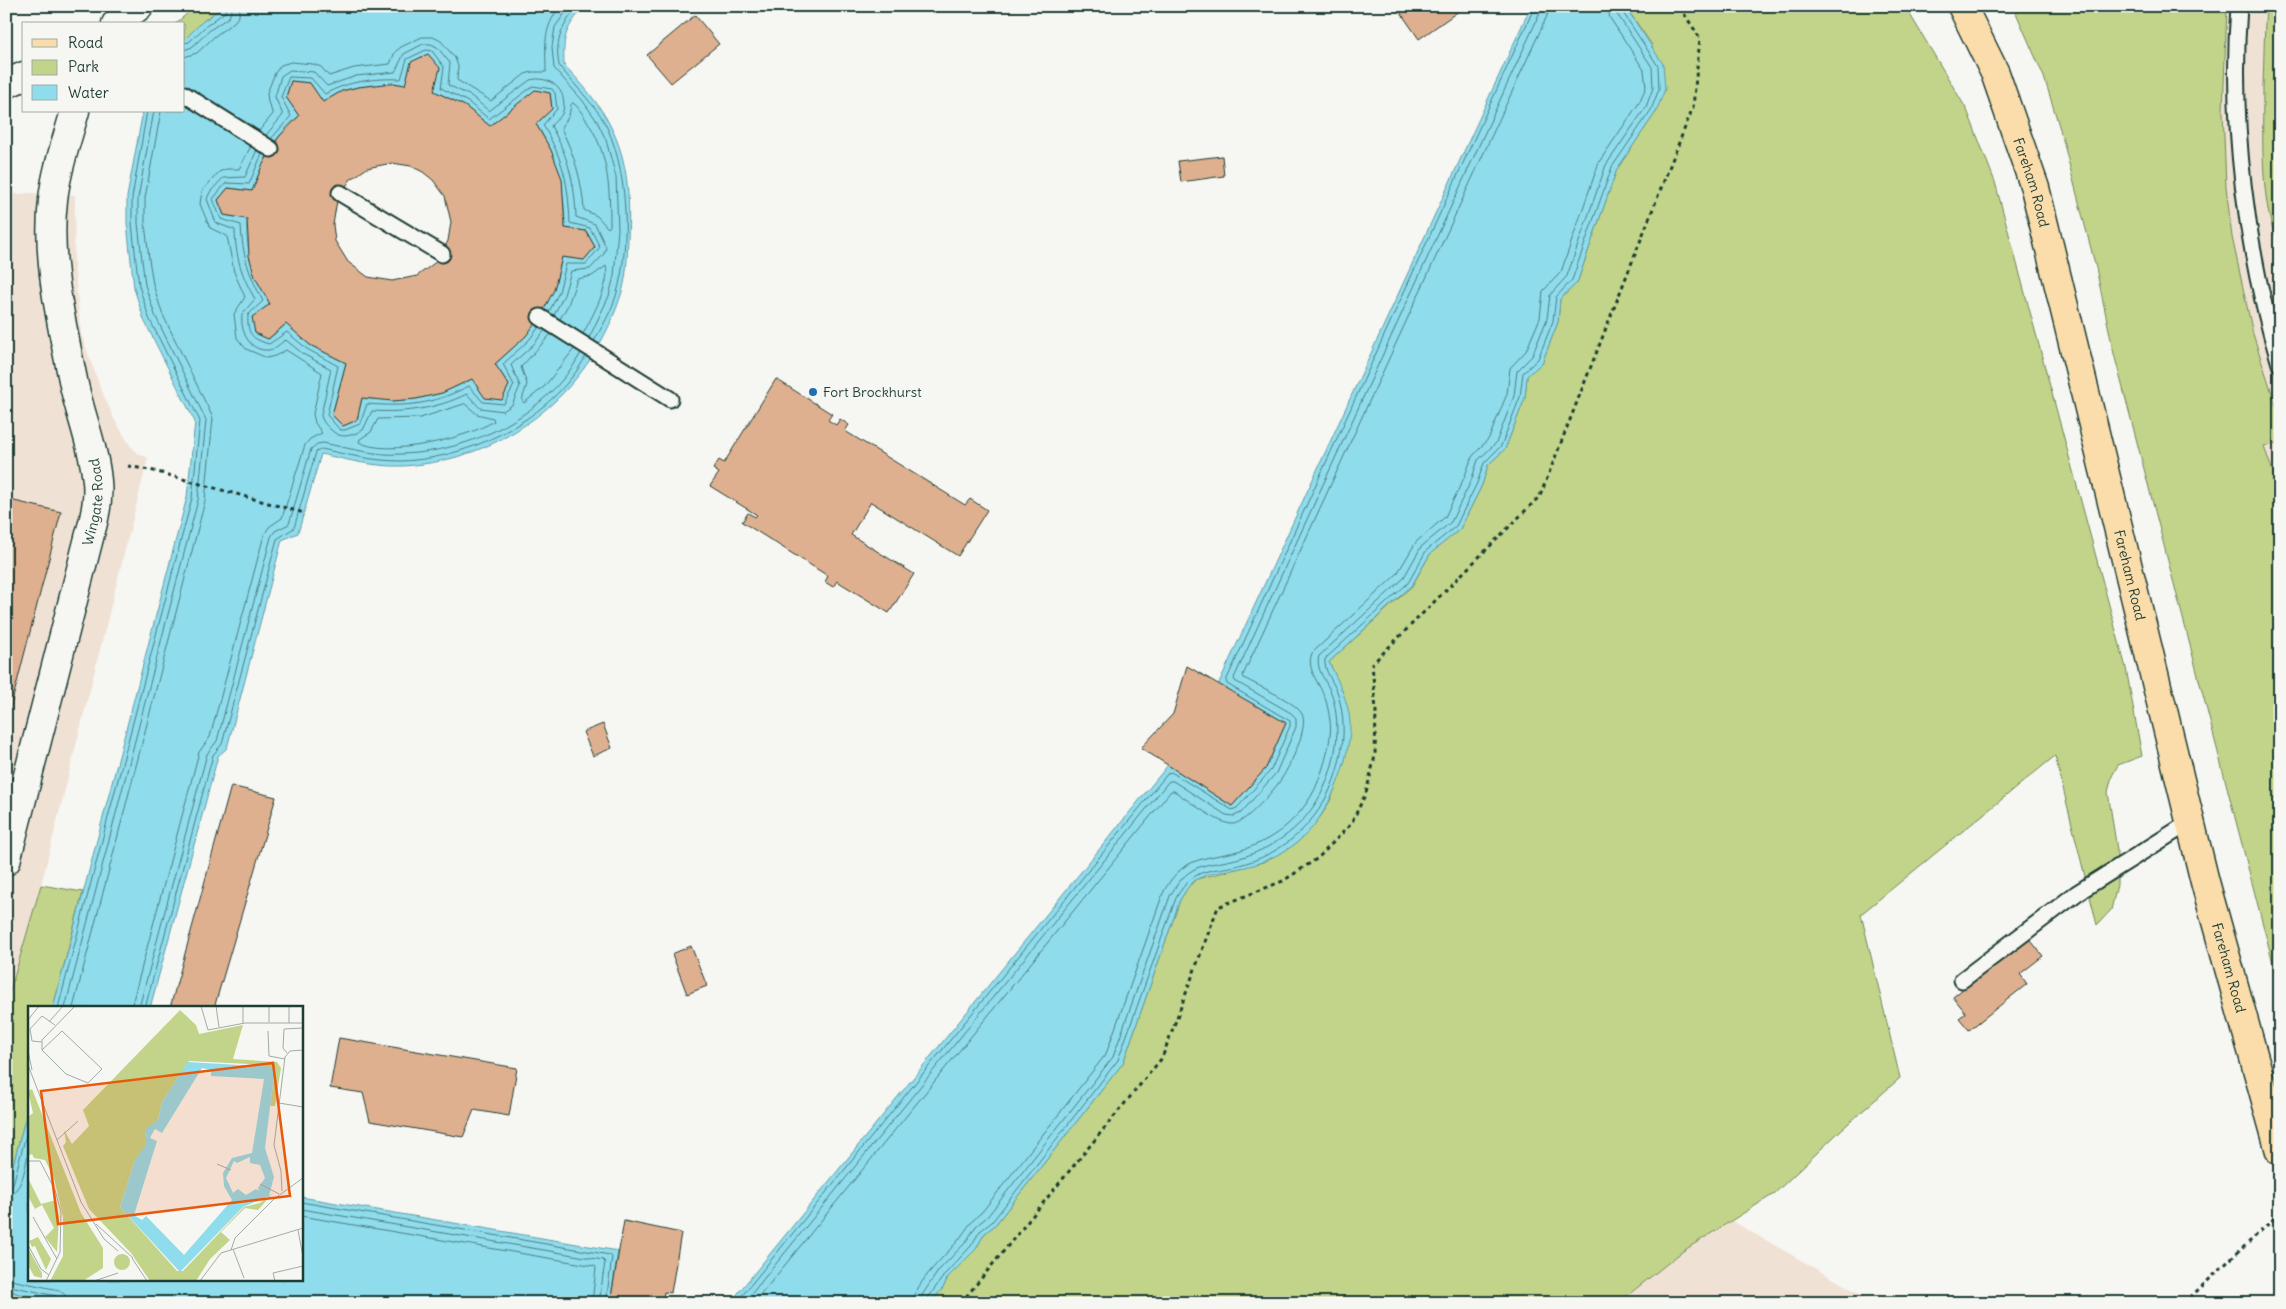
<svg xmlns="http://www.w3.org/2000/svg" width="2286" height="1309" font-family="Delius,sans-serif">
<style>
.built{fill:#efe1d4}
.green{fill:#c1d489;stroke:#70885e}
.water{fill:#8fdced;stroke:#629ca3;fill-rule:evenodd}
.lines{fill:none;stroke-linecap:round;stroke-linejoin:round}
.shore{stroke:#4c7d7e;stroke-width:1}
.building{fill:#deb08f;stroke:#1f3d34;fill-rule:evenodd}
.lane-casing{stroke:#1f3d34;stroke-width:19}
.street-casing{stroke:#1f3d34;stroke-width:31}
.primary-casing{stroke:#1f3d34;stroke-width:31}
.path{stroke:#1f3d34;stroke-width:3;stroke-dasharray:4 4;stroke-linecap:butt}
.lane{stroke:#f6f6f2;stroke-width:15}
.street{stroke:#f6f6f2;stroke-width:28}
.primary{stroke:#faddab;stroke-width:28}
.poi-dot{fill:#1f6fb2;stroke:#f6f6f2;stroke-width:2}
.labels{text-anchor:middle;stroke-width:5;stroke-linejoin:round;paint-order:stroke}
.street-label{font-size:14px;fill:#1f3d34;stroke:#f6f6f2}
.poi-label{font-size:14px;fill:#1f3d34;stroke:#f6f6f2;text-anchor:start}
.inset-road{fill:none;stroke:#a0aca6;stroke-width:1}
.view{fill:#e8590c;fill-opacity:0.15;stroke:#e8590c;stroke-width:2.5}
.inset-edge{fill:none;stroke:#1f3d34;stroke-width:2.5}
</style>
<rect width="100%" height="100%" fill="#f6f6f2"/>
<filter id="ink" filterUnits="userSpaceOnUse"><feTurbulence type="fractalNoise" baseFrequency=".02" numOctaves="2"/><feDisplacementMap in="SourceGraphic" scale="10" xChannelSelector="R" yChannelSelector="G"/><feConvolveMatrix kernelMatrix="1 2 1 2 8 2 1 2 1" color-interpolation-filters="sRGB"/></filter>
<g filter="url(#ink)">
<path class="built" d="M2227,6H2280V418L2253,334L2232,237L2226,186L2223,111Z
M30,193L75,195L74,263L81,334L100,387L114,419L131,447L139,454L148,458L41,885L6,1005V195Z
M2280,442V491L2264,447Z
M1732,1221L1876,1303H1618L1683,1251Z"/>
<path class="green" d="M196,6H224L202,22L184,40V24H175Z
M1625,6H1905L1967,110L1995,182L2126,668L2142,756L2118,765L2112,776L2108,792L2117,850V885L2111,910L2097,925L2055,756L1861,914L1900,1078L1841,1130L1774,1194L1683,1251L1618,1303H930L943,1288L948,1277L976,1249L984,1234L995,1225L1123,1063L1180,900L1188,887L1197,879L1263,862L1285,850L1299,841L1321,816L1331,799L1345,759L1342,691L1329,662L1412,586L1430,554L1460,529L1482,485L1488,465L1505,449L1525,398L1527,375L1542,363L1558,322L1560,299L1577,283L1617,169L1656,112L1652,45Z
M2013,6H2227L2223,111L2226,186L2232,237L2253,334L2280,418V442L2264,447L2280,491V990L2114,354L2096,268L2060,129L2044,77Z
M2266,6H2280V247C2259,208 2263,132 2263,87C2264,60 2264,33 2266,6Z
M41,885L83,892L53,1008H29V1104L6,1192V1005Z
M6,1289L19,1294L68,1303H6Z"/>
<path class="water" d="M224,6H585C565,29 563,35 564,65C619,121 632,161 628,239C627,259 627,279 620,298C588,395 504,460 403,466C375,467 348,460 321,454L298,533L282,540L227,748L218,756L150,1008H53L187,497L195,422L144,320L134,288L131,261L127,223V197L143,111H184V40L202,22ZM439,68L434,91L465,106L490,126L550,93L552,109L536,124C559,160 564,186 565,228L586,231L595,247L584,260L562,257C552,306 533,332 495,364L509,385L472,379L442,393L416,399L393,401L362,398L357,420L343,426L332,415L346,363L310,345L286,324L269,339L255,333L253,317L270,304C255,275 245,252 247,219L224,215L218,200L228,188L252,191C262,163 275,134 299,116L286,97L291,81L310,83L323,102L342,91L358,87L393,83L405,85Z
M1531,6H1625L1663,64L1665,89L1656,112L1617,169L1577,283L1560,299L1558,322L1542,363L1527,376L1525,398L1505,449L1488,465L1482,485L1460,529L1430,554L1412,585L1329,662C1338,681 1349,702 1350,723C1351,760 1328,817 1300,840C1290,849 1276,856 1264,861C1243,871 1215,869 1197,879C1189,884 1185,892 1180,900L1123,1063L995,1225L984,1234L976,1249L948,1277L943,1288L930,1303H730L1168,765L1232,806L1266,768L1286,723L1218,685Z
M29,1104V1280H301V1197L618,1251L610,1303H68L19,1294L6,1289V1192Z"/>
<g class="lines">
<path class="shore" d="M570,6L555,27L552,47L554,68L583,101L597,121L606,140L616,177L618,229L614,276L609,296L589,338
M578,6C563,24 554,41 559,65C561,70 596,107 602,118C629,164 631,247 616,296C611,312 602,327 594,341
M184,43L189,42L206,26L225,12L227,6
M184,50L192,47L210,30L229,17L233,6
M184,57L197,53L215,36L234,22L239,16L240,6
M573,103C578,106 581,112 585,118C608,150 610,187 610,226L608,228L597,216L584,210C582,179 574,155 561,128L569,116L571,105Z
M259,131L273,114L268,102L267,93L275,73L281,65L291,62L313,64L321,67L329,76L354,68L390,64L395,52L401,47L422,37H433L441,41L455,58L458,66L457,80L491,101L525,74L532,72H546C546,43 542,31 560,6
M266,135L283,115L275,97L281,76L290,70L314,72L327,86L356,76L395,72L404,54L423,44H431L437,47L450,63L448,85L471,96L489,111L530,80C550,75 568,90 563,111C562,117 554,121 551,126C568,156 575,183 576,217L595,224L606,247L604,254L590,269L571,271L564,295L554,315
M271,139L291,116L281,97L289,77L311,78L325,94C348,81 375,78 401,79L407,59L426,50L432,51L444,67L441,88L468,102L489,119L533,86L552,89L555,93L557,109L543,125C564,162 568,181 570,223L590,228L600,247L586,264H566L559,292L549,312
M257,150L245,177L223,178L210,192L207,199L216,223L235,230C235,256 242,277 255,299L242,314C240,331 249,352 269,350C276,349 281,342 286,340L303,354L331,369L321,415C322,421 325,424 330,429C341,440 350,436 363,430L372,411C406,413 436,409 467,394L480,408L503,411L512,405L520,386L511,365L534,344L545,330
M262,154L249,184L226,183L213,199L221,219L241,225C242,254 249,275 263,301L248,315C247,333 251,339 269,344L287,332L307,349L338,366L327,415L340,430H345L360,424L367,404C409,407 431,405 469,386L483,402L504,404L514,385L503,364L529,340L539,327
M560,319L568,305L577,279L592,276L606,266C611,284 591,318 583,334
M551,334L521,367L527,384L522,400L524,403L544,387L574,349
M465,404L477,414L493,418L494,421C468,438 387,458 359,442L360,439L371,432L378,419L420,418Z
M58,1008L192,498L200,421L149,318L139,286L136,261L132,223V198L147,111
M65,1008L198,500L206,420L155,315L145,285L142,260L138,223V198L154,111
M73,1008L205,501L213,418L162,313L153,284L149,259L145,223V198L161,111
M131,1008L199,752L210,737L264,535L269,527L282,518L305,445L310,439L322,433L315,423L313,414L322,373L286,350L275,356L267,358L246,349L237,338L234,314L245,297L234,272L227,236L210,228L200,204L202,191L219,172L226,169H239L251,146
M139,1008L207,754L217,741L271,537L275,531L289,524L311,449L317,444L323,443C349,448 374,456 402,454C470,452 547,415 581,353
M145,1008L213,755L222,744L277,539L294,528L316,452L322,449C348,455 374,461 401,461C470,459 552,418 586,356
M6,1188H11L13,1184L29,1124
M6,1195C24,1193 25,1164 29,1149
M301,1202L610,1255L612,1257L606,1303
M301,1209L603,1260L605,1262L599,1303
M301,1216L595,1266L596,1268L592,1303
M6,1279L59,1290L65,1295L66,1303
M6,1285L56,1296L60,1303
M736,1303L1168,773L1171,772L1232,810L1237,808L1271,770L1290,726V721L1227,684L1226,681L1535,6
M744,1303L1169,781H1173L1226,815L1234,816L1241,813L1276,773L1296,727V718L1291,713L1235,681L1234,678L1540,13L1541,6
M754,1303L1171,791H1174C1187,799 1219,825 1233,824C1246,823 1275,789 1282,778C1290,766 1309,727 1302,714C1295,701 1258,686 1244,678L1243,675L1547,16L1549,6
M913,1303C914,1282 948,1254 960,1238C968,1227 971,1221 982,1212L1106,1054L1163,893C1182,856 1203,860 1238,851C1271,842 1298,821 1314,791C1322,774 1333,740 1330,721C1329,713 1327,703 1324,695C1318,682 1306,668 1312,653L1397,574L1416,542L1445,517L1464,478L1472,457L1489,438L1507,394L1510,368L1526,351L1540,318L1543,291L1561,272L1599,162L1639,103L1646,87L1644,70L1610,18L1607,6
M921,1303L922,1295L939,1270L966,1242L976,1226L987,1217L1113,1057L1170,896C1191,858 1208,868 1243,857C1277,846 1304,826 1321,794C1336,764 1342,728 1332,695C1328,683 1315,670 1319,656L1403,579L1421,547L1451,522L1471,481L1478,460L1496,443L1514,396L1517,371L1532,356L1547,319L1550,295L1567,276L1606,165L1646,107L1653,88L1652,67L1617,14L1615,6
M927,1303L928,1298L945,1274L971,1246L980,1231L992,1222L1118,1060L1176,898C1195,865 1210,873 1243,864C1294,850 1330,809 1340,758C1345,735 1344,716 1338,694C1335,684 1323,670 1325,659L1408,583L1426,551L1456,526L1477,483L1484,463L1501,446L1520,397L1523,373L1538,359L1553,321L1556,297L1572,280L1612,167L1651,110L1659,89L1658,66L1622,11L1621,6"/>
</g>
<path class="building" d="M1396,6H1466L1419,39Z
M695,15L719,44L671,83L647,55Z
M428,54L440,68L434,91L465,106L490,126L535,90L550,93L552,109L536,124L551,150L562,179L565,228L586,231L595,247L584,260L562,257L554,290L540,317L526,336L495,364L509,385L502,400L485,398L472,379L442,393L416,399L393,401L362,398L357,420L343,426L332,415L346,363L310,345L286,324L268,339L255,333L252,317L270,304L255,277L249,256L247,219L224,215L218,200L228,188L252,191L262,166L278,138L299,116L286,97L291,81L310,83L323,102L342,91L358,87L393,83L405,85L411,62ZM392,163L411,166L423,172L433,180L445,196L451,222L448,241L437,261L417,276L392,281L368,277L348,262L335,241L333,225L337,200L350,180L367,168Z
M1222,156L1224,176L1181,182L1178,161Z
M776,379L832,414L828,420L836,425L840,419L849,425L845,431L965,505L970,499L987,510L958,556L871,502L851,535L914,574L889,613L837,581L833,587L825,582L828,576L742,522L748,513L755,517L757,515L710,486L719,473L713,469L719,460L724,463Z
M6,499L61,512L6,725Z
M1187,666L1286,723L1266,768L1232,806L1141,748L1173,714Z
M603,724L612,748L593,756L583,732Z
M231,786L276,797L214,1008H170Z
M2028,937L2043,956L2020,974L2027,984L1969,1030L1959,1018L1966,1013L1953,997Z
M691,946L707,986L687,994L672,954Z
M339,1038L517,1068L509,1116L474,1110L463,1137L370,1121L363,1093L330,1088Z
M624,1221L681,1233L671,1293L664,1292L662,1303H610Z"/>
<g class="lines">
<defs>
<path id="lane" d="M2239,6C2230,122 2246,253 2280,364
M184,94L271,149
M340,193L442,254
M540,317L670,399
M1962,980L2077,893L2190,822"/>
<g id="street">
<path d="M116,24L139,6"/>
<path d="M6,84L24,76"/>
<path id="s1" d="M6,861L90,534C95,517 99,499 97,481C94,448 81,417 74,385C62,325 46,261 53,200C56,170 67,140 75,111"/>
</g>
<g id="primary">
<path id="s2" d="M1962,6L1995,73L2035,188L2205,882L2280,1151"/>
</g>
</defs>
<use href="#lane" class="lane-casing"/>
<use href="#street" class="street-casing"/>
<use href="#primary" class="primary-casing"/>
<path class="path" d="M128,466L154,471L304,513
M961,1303L1162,1058L1218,907L1283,881L1318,858L1351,824L1366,793L1375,756L1376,710L1372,664L1540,496L1693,107L1700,38L1679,6
M2184,1303L2280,1213"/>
<use href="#lane" class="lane"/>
<use href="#street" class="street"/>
<use href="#primary" class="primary"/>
</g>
</g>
<circle class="poi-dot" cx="813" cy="392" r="5"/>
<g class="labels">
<g class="street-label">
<text dy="5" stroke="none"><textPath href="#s2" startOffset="190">Fareham Road</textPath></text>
<text dy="5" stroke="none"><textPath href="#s1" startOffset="370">Wingate Road</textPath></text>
<text dy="5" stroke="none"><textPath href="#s2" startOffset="595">Fareham Road</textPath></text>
<text dy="5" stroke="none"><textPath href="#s2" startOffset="1000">Fareham Road</textPath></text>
</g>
<g class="poi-label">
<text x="823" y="397">Fort Brockhurst</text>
</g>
</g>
<g transform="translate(28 1006)">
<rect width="275" height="275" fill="#f6f6f2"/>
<path d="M152,4L168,19L171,28L215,19L205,53L249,56L253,62L247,100H242L247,63L222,58L161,55L134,96L130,114L117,125L119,139L107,154L92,201L149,265H155L216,201L232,197L245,187L230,204L217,202L193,226L202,234L182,253L168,275H122L103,247L61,203L35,140L38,136L36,124L44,138L61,120L55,104ZM4,83L53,207L75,242V262L55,275H22L35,250V211L26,172L17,154L6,152L4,148L0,150V111L5,107L0,85ZM1,174L13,198L28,194L31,211L29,246L17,231L26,222L14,199L7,203L0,190ZM10,231L23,253L18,264L7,240L4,241L1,235ZM0,242L14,267V272L6,270L0,259ZM86 256a8 8 0 1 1 16 0a8 8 0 1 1-16 0Z" fill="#c1d489"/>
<path d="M160,56L247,61L237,142L246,171L241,190L215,201L152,266L92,201L107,154L118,139L117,123L130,114L134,96ZM174,62L183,64V70L236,73L224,147L204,152L195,167L196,180L204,194L156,249L118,210L114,214L106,209L129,135L122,132L124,128L127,123L134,127ZM222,151V157L232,159L237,172L230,182L231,185L228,183L218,189L210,183L205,187L198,172L206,155L209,157Z" fill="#8fdced" fill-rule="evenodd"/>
<path class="inset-road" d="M173,0L180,24L217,17H275M188,0L191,21M0,14L11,0M21,16L35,0M241,16V0M215,17V0M261,17V0M240,25L241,50L257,53M14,36L4,35L2,23L14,10L27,19M14,44L34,25L74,63L60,77L38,68L14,44V34L47,0M0,45L4,64M259,47L255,42L256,23L275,22M0,59L53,196L76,233L90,245M251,97L275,101M29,134L50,115M0,155H12L27,184L33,206L32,246L18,275M189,158L203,164M232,178L251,188M254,185L253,165L246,139L257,51L262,45L275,44M5,211L29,253M68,218L105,252M270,224L275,251M0,239L13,263L21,269M205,243L216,272M203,244L207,232L246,193L275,172M104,252L119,275M0,275H18M66,275L90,267M172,275L193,247L275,222M247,275L245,267L275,260"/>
<path class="view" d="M245,57L262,190L30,218L13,85Z"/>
<rect width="275" height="275" class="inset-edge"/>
</g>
<rect width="2286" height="1309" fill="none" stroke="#f6f6f2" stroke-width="25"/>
<rect x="12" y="12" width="2261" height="1284" fill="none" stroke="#1f3d34" stroke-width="2" filter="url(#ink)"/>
<rect x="22" y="22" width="162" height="90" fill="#f6f6f2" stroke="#a0aca6"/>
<rect x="32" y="39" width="25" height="8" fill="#faddab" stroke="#a0aca6"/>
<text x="68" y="48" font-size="15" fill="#1f3d34">Road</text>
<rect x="32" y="60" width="25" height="15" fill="#c1d489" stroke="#a0aca6"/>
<text x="68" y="72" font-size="15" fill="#1f3d34">Park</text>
<rect x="32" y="85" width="25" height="15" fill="#8fdced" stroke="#a0aca6"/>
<text x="68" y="98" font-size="15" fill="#1f3d34">Water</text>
</svg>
